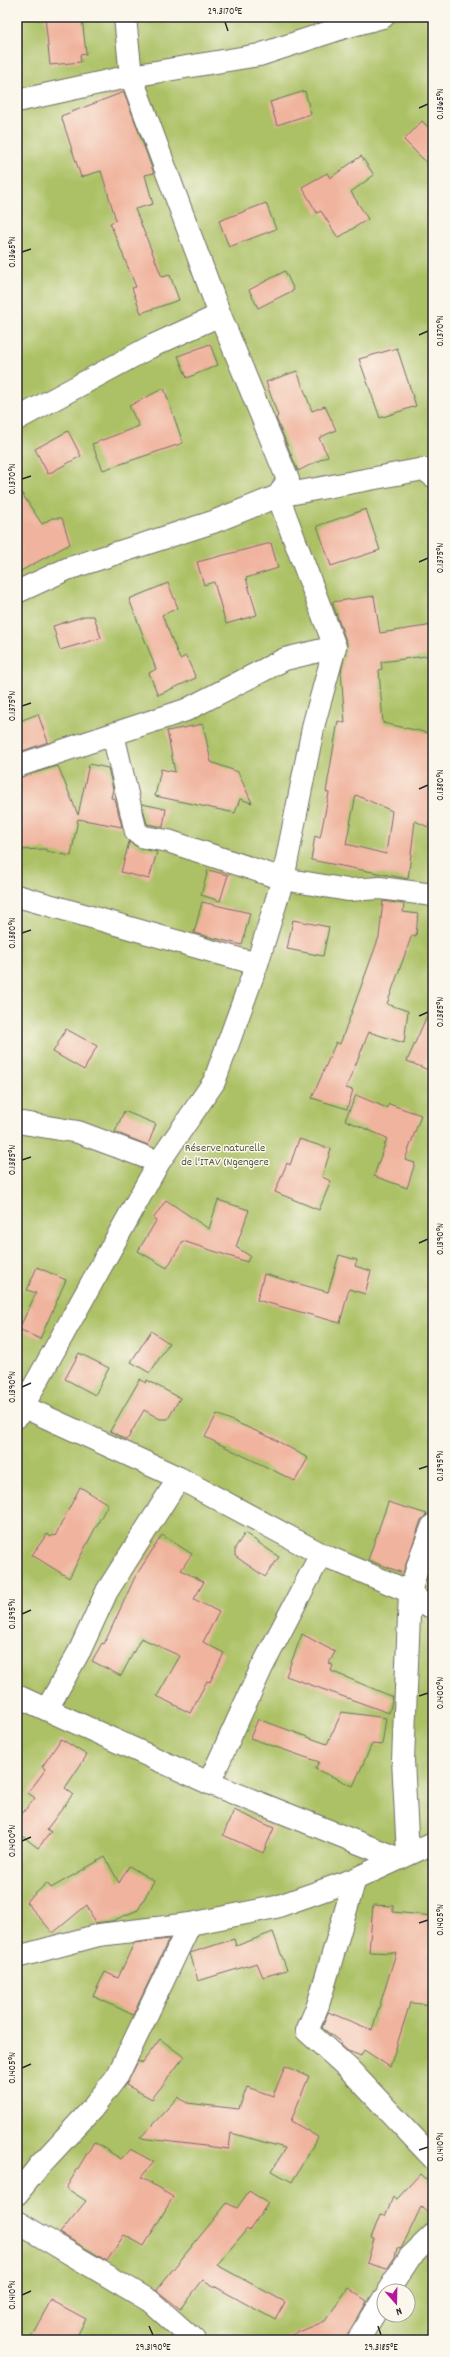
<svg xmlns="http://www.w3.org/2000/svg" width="450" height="2357" font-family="Dekko,sans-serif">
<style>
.green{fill:#acc165;stroke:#6c7648;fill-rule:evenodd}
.building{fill:#f0b49e;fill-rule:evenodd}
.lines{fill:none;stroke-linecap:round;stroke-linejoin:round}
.minor-casing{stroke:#726d65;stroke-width:24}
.minor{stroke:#fff;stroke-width:22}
.ticks{fill:none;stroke:#2b2b2b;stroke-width:1.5}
.labels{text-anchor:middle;stroke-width:3;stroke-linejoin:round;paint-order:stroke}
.park-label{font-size:12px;fill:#52583c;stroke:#fbf7ec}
.neatline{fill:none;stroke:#2b2b2b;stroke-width:1.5}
.ticks-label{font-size:10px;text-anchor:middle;fill:#2b2b2b}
</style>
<rect width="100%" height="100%" fill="#fbf7ec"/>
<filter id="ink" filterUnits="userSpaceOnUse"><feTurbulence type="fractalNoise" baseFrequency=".025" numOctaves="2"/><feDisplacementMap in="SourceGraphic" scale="8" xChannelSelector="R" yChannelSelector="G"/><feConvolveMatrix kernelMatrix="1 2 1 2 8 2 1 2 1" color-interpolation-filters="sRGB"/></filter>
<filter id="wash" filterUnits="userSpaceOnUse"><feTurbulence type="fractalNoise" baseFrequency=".012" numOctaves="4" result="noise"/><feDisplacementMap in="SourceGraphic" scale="16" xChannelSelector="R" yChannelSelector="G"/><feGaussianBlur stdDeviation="0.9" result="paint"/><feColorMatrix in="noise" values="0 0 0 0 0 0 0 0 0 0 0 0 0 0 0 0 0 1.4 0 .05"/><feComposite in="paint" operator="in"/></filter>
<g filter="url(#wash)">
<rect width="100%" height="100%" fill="#f6e7d1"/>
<path class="green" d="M17,17H433V2340H17ZM384,2291H408V2315H384Z"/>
<g id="blocks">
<path class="building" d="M45,17H82L86,54L80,55L81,62L50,65Z
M305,91L311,114L277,125L270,102Z
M124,92L154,173L145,175L153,204L135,209L162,277L170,275L179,300L141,313L132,288L136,287L110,223L116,220L101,171L81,177L61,116Z
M422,121L433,132V169L404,140Z
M361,156L374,175L351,192L368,219L338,238L321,211L317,213L302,187L327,173L330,178Z
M266,203L276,229L229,247L219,221Z
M285,271L294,290L258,308L249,290Z
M210,344L218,365L187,378L178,356Z
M397,348L416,406L380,418L359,359Z
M297,371L312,411L325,406L336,430L319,438L328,456L298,471L276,418L278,416L266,382Z
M164,388L183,443L103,470L92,444L139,426L129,406Z
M68,431L81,456L48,474L35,449Z
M17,486L42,524L52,518H62L70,544L17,573Z
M366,509L380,550L331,566L317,526Z
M271,543L278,568L246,578L257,615L226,624L214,582L204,585L197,562Z
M168,583L178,608L162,615L180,659L186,656L196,678L158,695L149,673L156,669L129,599Z
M374,596L380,633L433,625V655L381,662L382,669L379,670L383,723L433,734V816L428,827L415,821L408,879L311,860L315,836L320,838L329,793L326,792L338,721L345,723L341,672L347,644L332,602ZM356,795L392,811L386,854L346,844Z
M85,616H94L101,638L60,650L53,626Z
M38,714L48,742L17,753V722Z
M203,724L211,762L238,772L252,803L240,799L235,813L155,796L161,769L175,772L167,731Z
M89,764L108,768L113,789L111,798L115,799L122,827L78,819L71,856L46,851V849L17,850L20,787L17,778L58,766L78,815Z
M142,804L166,809L163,827L147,824Z
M129,842L142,849L157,852L149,879L121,872Z
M208,870L228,875L220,901L201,895Z
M383,901L404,904L403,912L418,914L416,936L412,935L387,1004L408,1011L404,1043L369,1032L346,1088L353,1090L347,1109L312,1098L336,1042L340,1044L379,937Z
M202,902L250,913L242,945L194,933Z
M293,920L329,927L323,956L287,949Z
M433,1002V1072L407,1061Z
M66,1029L97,1046L84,1070L53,1052Z
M356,1095L387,1108L389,1104L421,1115L405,1160L415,1163L407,1188L374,1176L387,1138L345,1120Z
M124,1111L156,1124L148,1145L115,1132Z
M299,1139L331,1149L322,1177L331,1181L319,1210L275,1192L287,1163L290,1165Z
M166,1200L209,1229L218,1200L249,1210L236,1247L250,1256L247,1262L183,1241L167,1268L138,1251L156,1221L153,1219Z
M339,1255L357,1260L355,1266L371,1271L365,1294L349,1289L340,1323L257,1300L264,1274L328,1292Z
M37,1267L66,1280L40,1339L19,1329L36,1293L27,1290Z
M151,1331L169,1343L150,1373L131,1362Z
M79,1353L109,1368L95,1395L65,1379Z
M140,1379L146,1383L147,1380L180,1398L168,1419H160L144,1410L127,1440L110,1431Z
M217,1414L274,1439L308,1458L295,1481L205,1437Z
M80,1487L108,1504L69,1578L32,1555L47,1534L51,1537L53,1535L55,1536Z
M388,1502L427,1514L421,1520L403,1573L368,1560Z
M245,1533L279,1557L265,1577L235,1556V1548Z
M162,1535L192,1554L181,1570L204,1582L194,1599L219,1612L203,1642L224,1653L210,1682L207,1681L190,1713L157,1696L180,1656L141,1638L121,1676L92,1661L102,1643L104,1644L135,1577Z
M433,1560V1582L427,1580Z
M302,1634L335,1652L329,1663L333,1665L331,1671L393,1697L389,1713L286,1676Z
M342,1712L386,1718L382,1745L372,1744L353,1786L315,1769L319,1762L250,1738L258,1719L327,1744Z
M61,1739L87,1755L65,1788L73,1794L47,1829L51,1832L38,1848L17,1832V1820L35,1798L28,1793L46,1769L42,1767Z
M234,1810L274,1828L263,1853L223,1835Z
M105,1857L119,1883L129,1866L154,1881L138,1910L112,1921L95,1923L87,1905L53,1933L26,1902L47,1883L51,1888Z
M373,1905L393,1906V1912L433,1916V2005L410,2003L390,2067L364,2050L361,2056L348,2051L341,2045L342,2043L322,2028L328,2012L372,2030L396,1953L369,1952Z
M273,1932L287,1970L263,1977L257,1963L198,1981L190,1953L234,1939L236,1946Z
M169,1939L133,2015L93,1996L105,1972L118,1978L134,1943Z
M160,2039L184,2057L152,2099L126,2085L138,2061L142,2063Z
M285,2066L309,2076L291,2121L318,2137L292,2182L272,2171L285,2148L231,2133L229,2149L140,2138L178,2097L187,2103L239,2109L247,2087L273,2096Z
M94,2142L121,2159L130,2149L154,2162L141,2177L173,2197L144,2246L124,2235L107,2261L60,2233L86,2201L66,2188Z
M420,2174L433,2186V2218L421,2207L402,2247L400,2249L397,2248L395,2257L387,2269L367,2263L374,2239L371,2238L380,2215L385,2216L393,2197L397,2199Z
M249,2191L268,2203L249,2231L247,2229L217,2265L285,2302L275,2320L203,2280L180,2309L156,2290L227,2203L237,2208Z
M348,2288L367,2301L346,2340H280L325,2321Z
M51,2300L86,2319L75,2340H29Z"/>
</g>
</g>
<g filter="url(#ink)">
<use href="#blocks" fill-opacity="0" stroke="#726d65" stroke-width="1"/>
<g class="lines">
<defs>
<path id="minor" d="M17,101L131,76L259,55L342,28L383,17
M17,419L150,347L220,315
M17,592L67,569L213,522L278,496L424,469L433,476
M113,734L136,832L144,837L168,841L283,879L348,890L380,888L433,895
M17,766L186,710L285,659L335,647
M17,896L257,964
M17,1122L78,1132L159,1162
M17,1406L24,1407L179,1478L321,1554L410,1592L424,1605L433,1606
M17,1417L159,1162L214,1082L257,964L283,879L314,723L335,647L278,496L288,480L220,315L131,76L125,17
M17,1696L209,1783L399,1859
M47,1709L80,1650L107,1591L179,1478
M209,1783L262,1667L321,1554
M408,1854L403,1760L410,1592L422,1553L433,1525
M355,1879L318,2005L307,2031L349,2069L433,2158
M17,1957L99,1935L190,1924L276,1907L355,1879L433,1843
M17,2194L40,2165L92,2109L118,2075L190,1924
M17,2222L150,2301L194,2340
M388,2291L410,2257L433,2235
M358,2340L384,2298"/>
</defs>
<use href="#minor" class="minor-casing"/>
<use href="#minor" class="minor"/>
</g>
</g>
<path class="ticks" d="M225,22L228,31M419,108L428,104M22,252L31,249M419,335L428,331M22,479L31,476M419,562L428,558M22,706L31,703M419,789L428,785M22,933L31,930M419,1016L428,1012M22,1160L31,1157M419,1243L428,1239M22,1387L31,1383M419,1469L428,1466M22,1614L31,1610M419,1696L428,1693M22,1841L31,1837M419,1923L428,1920M22,2068L31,2064M419,2150L428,2147M22,2295L31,2291M149,2326L153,2335M378,2326L381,2335"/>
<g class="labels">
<g class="park-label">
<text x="225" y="1151">Réserve naturelle<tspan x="225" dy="14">de l'ITAV (Ngengere</tspan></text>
</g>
</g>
<rect width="450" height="2357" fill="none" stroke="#fbf7ec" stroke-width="44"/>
<g transform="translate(396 2303) rotate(160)"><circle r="19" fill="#fbf7ec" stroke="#a8a59f"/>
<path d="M0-3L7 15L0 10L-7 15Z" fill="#b5179e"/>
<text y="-6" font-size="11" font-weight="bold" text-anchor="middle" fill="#2b2b2b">N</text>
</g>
<rect x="22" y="22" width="406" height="2313" class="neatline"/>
<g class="ticks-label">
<text x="225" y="14">29.3170°E</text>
<text transform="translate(439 104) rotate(-90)" y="4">0.1365°N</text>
<text transform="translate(11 252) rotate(-90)" y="4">0.1365°N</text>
<text transform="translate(439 331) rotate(-90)" y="4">0.1370°N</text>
<text transform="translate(11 479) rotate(-90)" y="4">0.1370°N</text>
<text transform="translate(439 558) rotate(-90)" y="4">0.1375°N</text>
<text transform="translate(11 706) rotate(-90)" y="4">0.1375°N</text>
<text transform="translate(439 785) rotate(-90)" y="4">0.1380°N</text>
<text transform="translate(11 933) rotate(-90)" y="4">0.1380°N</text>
<text transform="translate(439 1012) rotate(-90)" y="4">0.1385°N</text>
<text transform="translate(11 1160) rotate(-90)" y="4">0.1385°N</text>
<text transform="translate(439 1239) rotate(-90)" y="4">0.1390°N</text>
<text transform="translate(11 1387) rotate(-90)" y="4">0.1390°N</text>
<text transform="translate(439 1466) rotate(-90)" y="4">0.1395°N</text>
<text transform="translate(11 1614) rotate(-90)" y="4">0.1395°N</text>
<text transform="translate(439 1693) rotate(-90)" y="4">0.1400°N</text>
<text transform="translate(11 1841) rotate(-90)" y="4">0.1400°N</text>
<text transform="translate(439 1920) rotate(-90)" y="4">0.1405°N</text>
<text transform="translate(11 2068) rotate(-90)" y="4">0.1405°N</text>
<text transform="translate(439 2147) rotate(-90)" y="4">0.1410°N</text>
<text transform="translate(11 2295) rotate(-90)" y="4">0.1410°N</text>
<text x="153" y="2350">29.3190°E</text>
<text x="381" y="2350">29.3185°E</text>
</g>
</svg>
